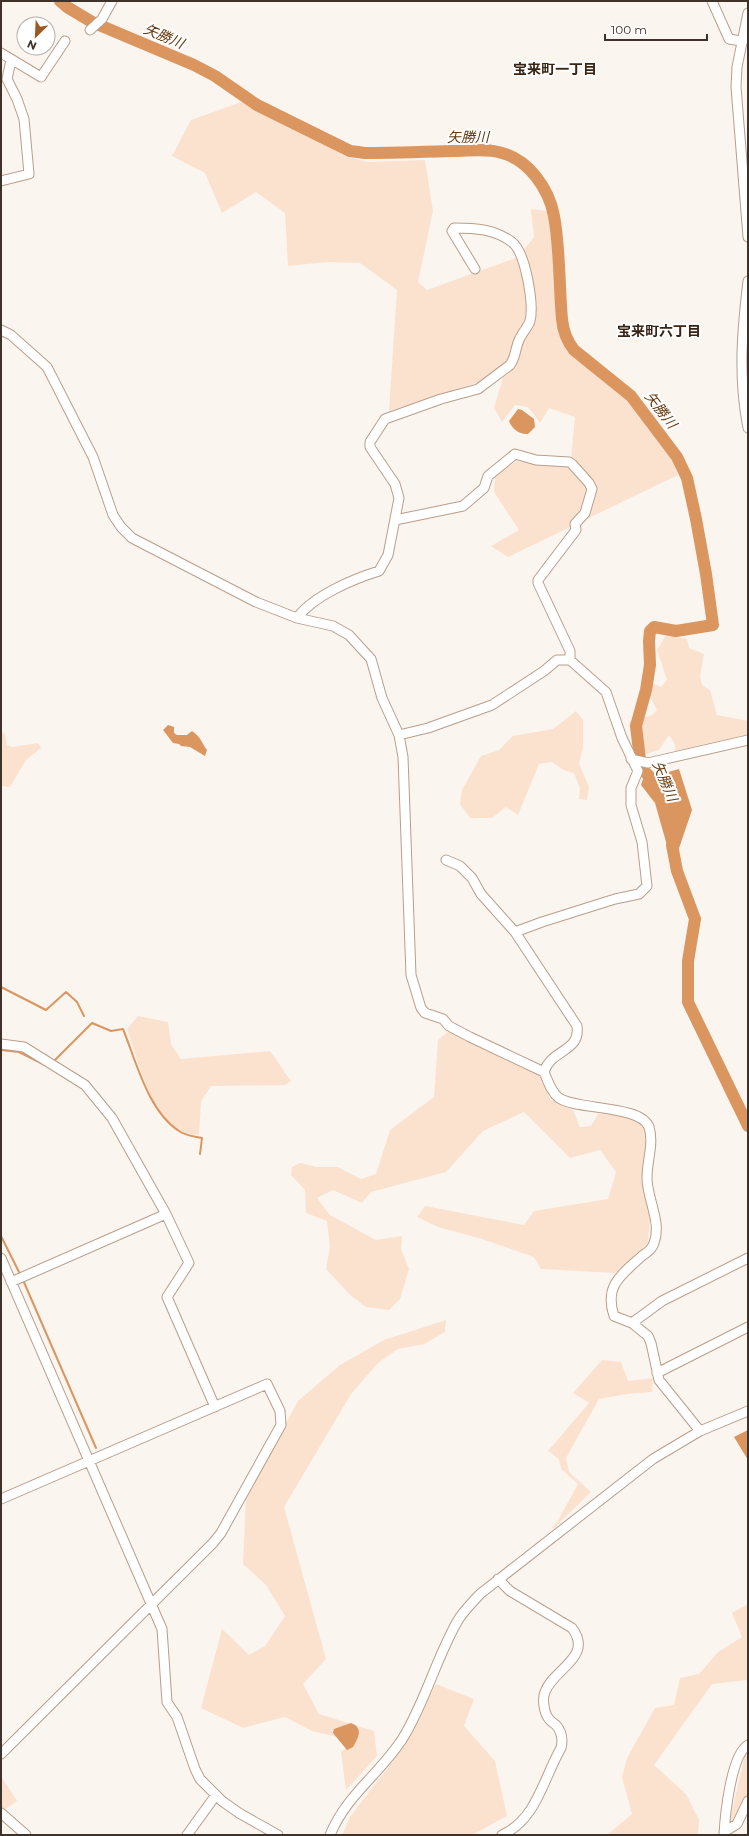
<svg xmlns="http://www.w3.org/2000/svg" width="749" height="1836" font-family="Montserrat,'Noto Sans JP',sans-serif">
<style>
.green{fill:#fbe2cf}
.water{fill:#db955f}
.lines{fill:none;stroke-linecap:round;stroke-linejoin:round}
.stream{stroke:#db955f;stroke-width:2}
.canal{stroke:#db955f;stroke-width:7}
.river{stroke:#db955f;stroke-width:12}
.minor-casing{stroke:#b99e8a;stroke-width:11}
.minor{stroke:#fff;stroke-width:9}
.labels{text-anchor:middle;stroke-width:4;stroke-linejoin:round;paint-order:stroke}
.water-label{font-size:14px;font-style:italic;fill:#66390f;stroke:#fff}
.neighbourhood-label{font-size:14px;font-weight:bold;fill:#392413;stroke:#fff}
</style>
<rect width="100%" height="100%" fill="#fbf5f0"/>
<path class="green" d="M244,101L343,155L367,162L425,160L433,211L418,282L427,290L518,257L534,237L531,209L548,211L567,350L629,400L670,453L678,475L508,557L491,546L519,530L494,492L495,475L517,461L565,467L571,459L575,417L549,408L540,423L528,407L515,405L502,422L494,408L504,374L389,411L397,290L360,263L327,262L288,266L285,213L256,192L222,213L205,173L172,156L191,120Z
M666,635L687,639L689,648L704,654L700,676L702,685L710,690L717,715L748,721V737L675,754V744L669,735L659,750L637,757L629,722L652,715L657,710L650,697L652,683L661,687L667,680L657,650Z
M576,711L583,720V748L579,763L589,787L587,800L579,799L580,788L574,773L563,770L552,762L539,764L518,815L506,807L492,818H470L460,804L462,790L481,756L499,750L513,736L553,729Z
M1,732L5,734L7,745L12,747L38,743L41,748L26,760L10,787L1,786Z
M138,1016L168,1022L171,1044L181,1059L270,1051L291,1081L285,1085L211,1086L201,1102L199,1135C194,1134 188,1134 184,1132C152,1121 137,1058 127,1029Z
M451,1029L540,1074L550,1099L573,1110L580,1127L591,1126L598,1114L610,1113L638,1121L644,1129L646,1145L642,1179L650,1219L648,1243L615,1273L541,1269L534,1257L482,1239L438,1227L417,1217L425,1206L524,1225L534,1211L608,1199L616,1172L600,1150L570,1158L524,1112L483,1131L446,1172L371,1192L362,1203L333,1190L317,1198L330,1215L376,1240L402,1236L401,1249L409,1269L400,1299L389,1310L366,1307L350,1295L326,1269L330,1247L327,1221L306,1213L305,1190L291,1175L292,1167L300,1163L317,1167H338L361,1179L376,1174L390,1130L434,1097L438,1040Z
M446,1320L445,1332L424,1344L398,1349L378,1363L351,1394L284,1507L326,1659L303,1684L319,1714L374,1731L377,1756L346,1790L341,1752L354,1741L312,1731L285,1717L243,1728L201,1708L222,1629L249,1655L265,1646L285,1616L266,1585L243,1564L246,1496L298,1401L340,1365L384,1340Z
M602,1360L621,1362L628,1381L653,1378L652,1392L627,1394L599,1399L566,1458L569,1472L591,1492L553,1529L552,1527L557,1522L578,1484L561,1469L559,1459L548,1451L589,1403L573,1393Z
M748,1604V1680L712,1684L654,1765L686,1794L699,1820L698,1835H607L632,1814L622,1777L627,1758L655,1708L674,1705L680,1678L699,1674L718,1652L742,1637L732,1613Z
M436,1684L474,1699L464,1726L495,1761L507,1816L472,1835H342L350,1817L398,1754Z
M746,1751H748V1795L733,1821L729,1823Z
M1,1776L17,1801L1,1812Z"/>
<path class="water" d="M518,409L522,410L534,419L535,427L528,434C520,435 512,429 509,421Z
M168,725L174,727V733L177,735H187L192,731C201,737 201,742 207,750L205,756L190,747L181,746L179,744L173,743L163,730Z
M679,769L692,810L675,860L672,863L655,803L641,785L644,776H654Z
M748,1430V1460L734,1437Z
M351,1723C364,1728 358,1738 353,1747L347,1750L333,1733L334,1729Z"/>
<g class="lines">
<path class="stream" d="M1,987L46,1010L66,992L77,1002L84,1016
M1,1050L19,1052L45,1065
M53,1062L92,1023L111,1031L123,1029C136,1061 148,1111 179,1131C186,1136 194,1136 202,1138L200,1154
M1,1236L20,1274
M23,1280L96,1448"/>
<path class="canal" d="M747,1122L748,1121"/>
<path class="river" d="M60,1L67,7L92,22L194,65L215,76L257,105L350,151L365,153C395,153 424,152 454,151C469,151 487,148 502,153C529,160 549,189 554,216C560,247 559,287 562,319C563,331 567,341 574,350L631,396L677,457L687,478L696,519L706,574L713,625L676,631L654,627L650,631L649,641L650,665L646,690L636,726L641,768L649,776L655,791
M672,845L677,871L695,919L688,961V1002L748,1126"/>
<defs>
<path id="minor" d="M712,1L729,39L741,41L746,39
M748,13L737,67L736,87L748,237
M90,30L102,19L112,1
M1,53L41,77L65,41
M1,181L29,174L24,119L17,99L7,79L11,60
M748,281C742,331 738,378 748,428
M1,330L11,335L47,367L93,457L113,515L121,527L132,538L256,602L297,618L333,626L349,635L371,659L382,698L399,735L403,757L411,975L421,1008L425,1013L443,1019L449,1026L470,1037L544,1072
M395,520L463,506L484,488L488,476L515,454L536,460L569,462L572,464L589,483L592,489L585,513L575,524L576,530L538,580V583L570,651V660
M297,618C313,596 353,579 379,571L388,555L399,498L395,484L370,447V442L385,419L441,399L478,389L510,365C516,357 515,349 519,340C522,333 528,327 530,321C534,305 526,253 512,242C494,229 476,228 454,228L452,231L475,269
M399,735L428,728L492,705L544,671L557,660H570L606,692L622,738L638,771L631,788V805L642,842L647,886L639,894L615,899L542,922L515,932
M631,759L648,763L748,740
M446,860L460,866L472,878L481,894L515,932L577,1026C581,1052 551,1049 544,1072C548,1081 551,1092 559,1098C576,1110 641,1105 649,1127C654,1144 647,1160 647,1178C647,1199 662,1222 654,1243C652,1250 647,1252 642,1256C621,1275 604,1286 614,1316L632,1323L648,1336L651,1343L659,1380L700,1431
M1,1044L24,1047L85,1085L112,1118L166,1214L189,1263L167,1297L215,1407
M1,1258L162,1629L167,1702L177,1717L195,1769L200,1779L222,1801L239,1813L278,1835
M11,1282L166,1214
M632,1323L662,1301L748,1258
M657,1373L748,1327
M1,1499L267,1384L280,1411L281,1425L221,1533L213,1543L1,1754
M498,1579L510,1591L572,1628C594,1657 553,1669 545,1692C542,1699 544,1713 549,1719C551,1722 554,1723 556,1725C562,1732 563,1740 561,1748C543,1779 537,1819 502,1835
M1,1813L26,1835
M724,1832L737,1824L748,1801
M187,1835L216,1795
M330,1835C347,1794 380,1774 403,1738C425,1702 436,1659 457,1622C463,1611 472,1603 480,1594L653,1459L700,1431L748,1411
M724,1835C725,1815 731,1755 748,1745"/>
</defs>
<use href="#minor" class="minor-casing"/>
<use href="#minor" class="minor"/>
</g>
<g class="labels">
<g class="water-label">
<text transform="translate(164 36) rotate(23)" y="5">矢勝川</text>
<text x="468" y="142">矢勝川</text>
<text transform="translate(661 410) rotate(52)" y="5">矢勝川</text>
<text transform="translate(665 781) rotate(67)" y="5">矢勝川</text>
</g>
<g class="neighbourhood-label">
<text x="555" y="74">宝来町一丁目</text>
<text x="659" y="336">宝来町六丁目</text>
</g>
</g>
<rect width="749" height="1836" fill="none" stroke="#3e322a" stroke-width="4"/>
<g transform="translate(36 36) rotate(204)"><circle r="19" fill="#ffffff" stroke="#b2adaa"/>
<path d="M0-3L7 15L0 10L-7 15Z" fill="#9a5a23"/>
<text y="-6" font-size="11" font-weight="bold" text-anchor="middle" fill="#3e322a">N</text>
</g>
<path d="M605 34v6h102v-6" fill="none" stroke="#3e322a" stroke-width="2"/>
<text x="611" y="34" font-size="12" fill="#3e322a" stroke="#ffffff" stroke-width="3" paint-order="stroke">100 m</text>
</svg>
